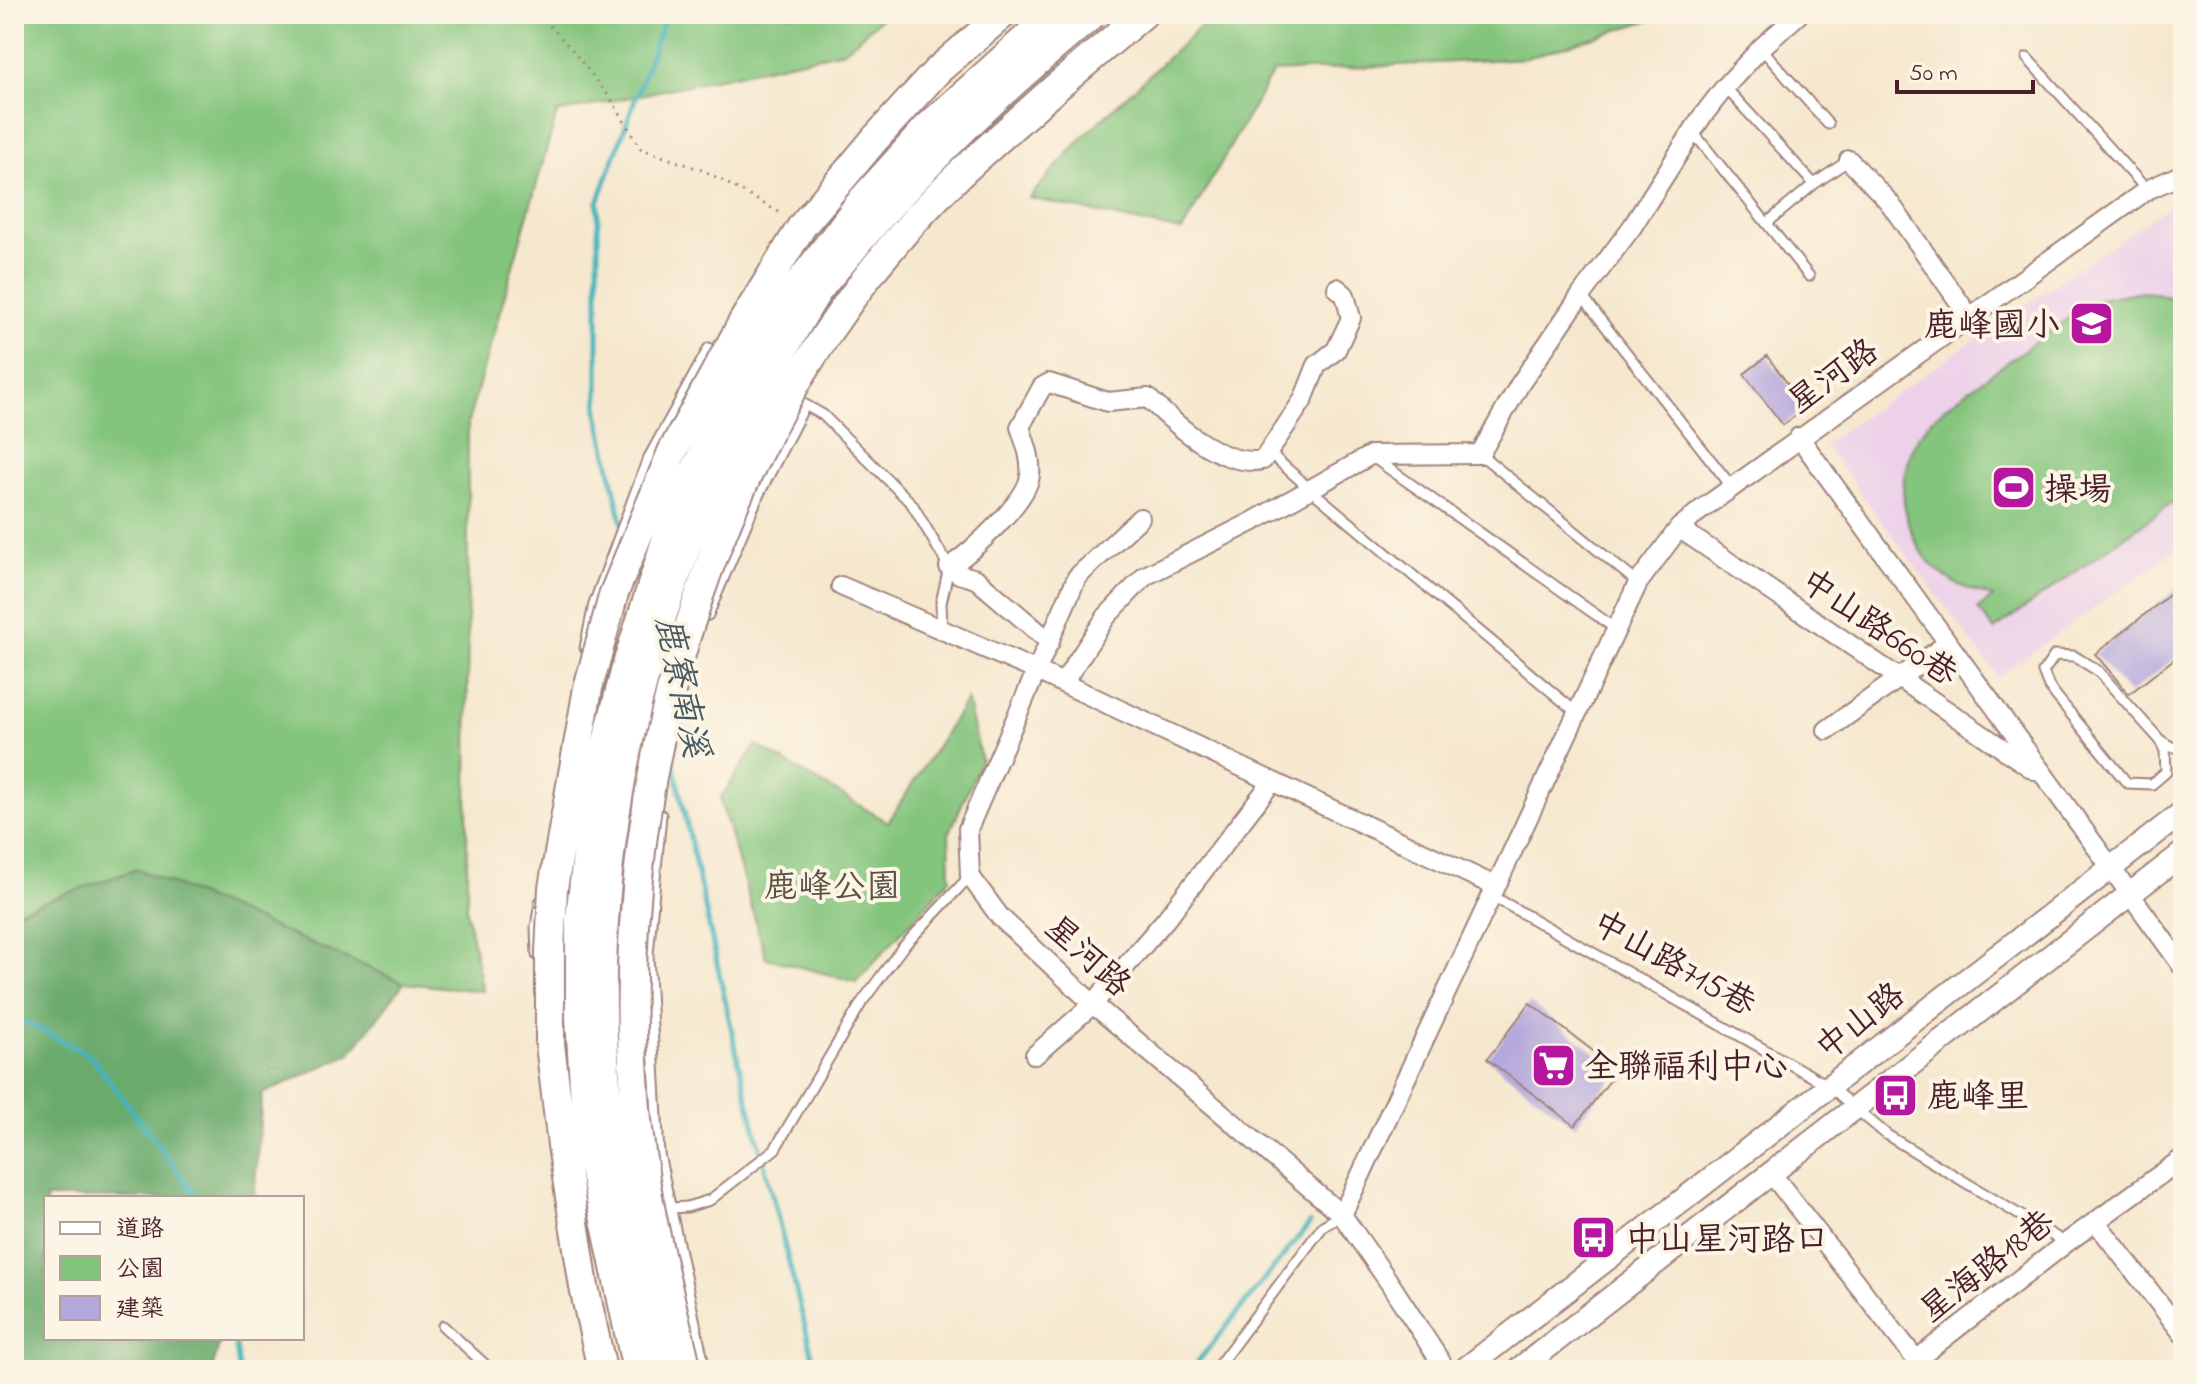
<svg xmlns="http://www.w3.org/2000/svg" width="2197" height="1384" font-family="'Indie Flower','LXGW WenKai TC',sans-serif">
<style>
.built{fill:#edd1e9}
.green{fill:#84c57d;stroke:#677254;stroke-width:2}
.forest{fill:#6baa6c;stroke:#5a644c;stroke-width:2}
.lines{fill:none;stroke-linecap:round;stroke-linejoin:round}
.stream{stroke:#44b4bc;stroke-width:5}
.building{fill:#b5a8dc}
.service-casing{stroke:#a0847d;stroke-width:13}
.minor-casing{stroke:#a0847d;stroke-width:22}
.tertiary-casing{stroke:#a0847d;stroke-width:26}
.primary-casing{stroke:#a0847d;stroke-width:32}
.path{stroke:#a0847d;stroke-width:3;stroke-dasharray:2 6;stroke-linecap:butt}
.service{stroke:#fff;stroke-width:9}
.minor{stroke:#fff;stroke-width:18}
.tertiary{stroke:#fff;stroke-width:22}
.primary{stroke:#fff;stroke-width:28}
.primary-bridge-casing{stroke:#a0847d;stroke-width:32;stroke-linecap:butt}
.primary-bridge{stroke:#fff;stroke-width:28}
.labels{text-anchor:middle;stroke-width:8;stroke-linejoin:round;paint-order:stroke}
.poi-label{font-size:34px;fill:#4a1f2b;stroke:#fcf5e5;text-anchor:start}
.street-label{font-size:34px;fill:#4a1f2b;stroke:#fcf5e5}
.park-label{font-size:34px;fill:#5b5144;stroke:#fcf5e5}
.water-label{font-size:36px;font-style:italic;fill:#485b65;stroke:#fcf5e5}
</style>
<rect width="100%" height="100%" fill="#fcf5e5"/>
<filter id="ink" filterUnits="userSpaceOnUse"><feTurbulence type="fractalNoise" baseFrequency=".0125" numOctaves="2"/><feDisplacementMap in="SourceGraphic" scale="16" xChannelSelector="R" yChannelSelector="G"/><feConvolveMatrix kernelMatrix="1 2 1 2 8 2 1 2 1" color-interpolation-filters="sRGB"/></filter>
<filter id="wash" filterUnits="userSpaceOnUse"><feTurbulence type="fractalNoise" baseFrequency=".006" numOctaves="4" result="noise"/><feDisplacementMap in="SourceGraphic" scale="32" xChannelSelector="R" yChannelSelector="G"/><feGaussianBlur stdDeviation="1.8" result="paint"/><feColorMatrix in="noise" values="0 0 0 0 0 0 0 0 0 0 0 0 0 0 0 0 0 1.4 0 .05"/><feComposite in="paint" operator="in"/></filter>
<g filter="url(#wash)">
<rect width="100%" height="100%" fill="#f6e8cf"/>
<path class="built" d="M2183,199V544L1998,677L1824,444L2173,203Z"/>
<path class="green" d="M14,14H886L844,51L557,113L468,422L467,914L483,991L404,983L137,869L14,912Z
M1214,14H1670L1526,58L1273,72L1182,231L1029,198L1083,137Z
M2137,292L2156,293L2183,302V495L1994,630L1978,609L1993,597C1980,593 1966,589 1953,582C1905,553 1888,484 1919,436C1927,424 1937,414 1948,405L2082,308L2100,299Z
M967,699L981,760L949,834L950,879L856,982L766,958L720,799L756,745L888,822Z"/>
<path class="forest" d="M137,869L404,983L350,1054L262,1094L254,1198H46V1338H221L212,1370H14V912Z"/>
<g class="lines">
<path class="stream" d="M622,523L598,413V202L666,14
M671,751L739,1064L816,1370
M14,1016L91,1056L198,1198
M235,1338L239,1370
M1191,1370L1310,1223"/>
</g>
<g id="blocks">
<path class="building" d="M1767,356L1806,408L1783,425L1744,374Z
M2183,584V652L2129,694L2095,654Z
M1530,1003L1618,1070L1575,1126L1487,1059Z"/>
</g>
</g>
<g filter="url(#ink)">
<use href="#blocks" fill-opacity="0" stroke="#a0847d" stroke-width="2"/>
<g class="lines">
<defs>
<path id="service" d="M1761,48L1828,124
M2027,58L2147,190
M1725,87L1814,184
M1693,132L1809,276
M1767,223L1814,184L1849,160
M1581,295L1732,487
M793,398L823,415L912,504L949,567L941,603L942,630
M1480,454L1638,583
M1268,458L1273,456L1311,490L1577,713
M1374,458L1616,629
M708,615L758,496L805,405
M585,648L594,604L647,461L709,348L722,355
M2160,740L2165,751L2166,772L2152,784L2127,783L2049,687L2043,672L2055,655L2074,656L2098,671L2160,740L2171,747H2183
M661,815L648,955L659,1154L705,1370
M1492,896L1829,1086L1887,1135L2066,1243
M537,955L536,927L540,902
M671,1208L687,1207L710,1200L775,1149L862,1002L902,948L970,876
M443,1326L491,1370
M1215,1370L1323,1226L1342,1215"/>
<path id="minor" d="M1849,160L1889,202L1969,316
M1799,437L2183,967
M1140,518L1077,577L968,829L970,876L1000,917L1093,1004L1342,1215L1389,1282L1446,1370
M1679,528L2034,770
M841,586L1037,671L1495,886
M1050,642L976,579L959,574L949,567C970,553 1028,501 1030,475C1032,459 1025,442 1020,427L1042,387L1049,383L1108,402L1148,398C1176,425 1222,468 1263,460L1303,400L1317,365L1336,350L1351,318L1345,295L1337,288
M1063,683L1106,617L1145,576L1252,522L1371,455L1480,454L1520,384L1581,295L1632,227L1701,118L1725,87L1761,48L1799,14
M1827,730L1948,643
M1035,1055L1093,1004L1166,919L1272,782
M1771,1173L1924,1370
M1342,1215L1638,583L1679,528L1702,509L2147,190L2183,174
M2096,1222L2183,1334
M1916,1360L2066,1243L2183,1158"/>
<path id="tertiary" d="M1464,1370L2183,812
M1518,1370L2183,853"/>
<path id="primary" d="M875,139L937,71L1003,14
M966,168L1053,90L1143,14"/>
</defs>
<use href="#service" class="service-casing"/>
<use href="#minor" class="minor-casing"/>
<use href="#tertiary" class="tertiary-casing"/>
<use href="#primary" class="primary-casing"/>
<path class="path" d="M539,14L573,51L611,99L641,149L705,171L784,215"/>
<use href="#service" class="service"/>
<use href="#minor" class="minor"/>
<use href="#tertiary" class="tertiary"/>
<use href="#primary" class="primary"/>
<defs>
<path id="primary-bridge" d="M602,1370L584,1287L562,1145L550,1044V952L553,888L588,688L614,593L672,452L744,320L802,226L875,139
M637,1370L587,1135L580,1018V917L595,789L626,668L677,506L721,418L786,301L864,198L926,129L1053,14
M660,1370C649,1315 639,1260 628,1205C622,1181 614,1156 611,1131C577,870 641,594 773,368C788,342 802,314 819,289C831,273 846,258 858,242C930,156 1007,85 1093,14
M687,1370C666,1280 641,1188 635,1095C610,766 722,397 966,168"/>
</defs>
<use href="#primary-bridge" class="primary-bridge-casing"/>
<use href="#primary-bridge" class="primary-bridge"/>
</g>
</g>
<defs>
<symbol id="school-square" viewBox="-11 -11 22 22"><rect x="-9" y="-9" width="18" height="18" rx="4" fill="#b5179e" stroke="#fcf5e5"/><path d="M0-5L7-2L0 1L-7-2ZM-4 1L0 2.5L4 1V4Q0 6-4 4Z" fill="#fff"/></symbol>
<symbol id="stadium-square" viewBox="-11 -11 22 22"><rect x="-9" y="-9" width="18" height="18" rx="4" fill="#b5179e" stroke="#fcf5e5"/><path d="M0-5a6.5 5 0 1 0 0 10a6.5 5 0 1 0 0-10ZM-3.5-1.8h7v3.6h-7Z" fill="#fff"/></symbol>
<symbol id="supermarket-square" viewBox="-11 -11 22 22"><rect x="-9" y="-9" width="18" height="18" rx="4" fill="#b5179e" stroke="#fcf5e5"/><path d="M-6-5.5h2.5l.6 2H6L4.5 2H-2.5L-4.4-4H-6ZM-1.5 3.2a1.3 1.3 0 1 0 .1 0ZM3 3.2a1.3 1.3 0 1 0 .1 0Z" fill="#fff"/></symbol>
<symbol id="bus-square" viewBox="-11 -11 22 22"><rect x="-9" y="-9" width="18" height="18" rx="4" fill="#b5179e" stroke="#fcf5e5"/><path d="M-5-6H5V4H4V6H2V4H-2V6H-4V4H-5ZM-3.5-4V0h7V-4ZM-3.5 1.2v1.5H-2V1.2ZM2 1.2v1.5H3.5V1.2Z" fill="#fff"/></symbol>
</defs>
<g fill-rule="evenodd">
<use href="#school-square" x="2066" y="298" width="51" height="51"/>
<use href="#stadium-square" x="1988" y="462" width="51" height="51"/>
<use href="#supermarket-square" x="1528" y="1040" width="51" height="51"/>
<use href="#bus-square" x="1870" y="1070" width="51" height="51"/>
<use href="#bus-square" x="1568" y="1212" width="51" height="51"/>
</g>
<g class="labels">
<g class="poi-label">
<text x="2060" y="336" text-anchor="end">鹿峰國小</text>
<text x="2044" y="500">操場</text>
<text x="1584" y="1077">全聯福利中心</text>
<text x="1927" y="1107">鹿峰里</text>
<text x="1625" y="1250">中山星河路口</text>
</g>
<g class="street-label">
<text transform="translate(1832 375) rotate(-36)" y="12">星河路</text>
<text transform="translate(1880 626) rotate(34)" y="12">中山路660巷</text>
<text transform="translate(1089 955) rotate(42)" y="12">星河路</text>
<text transform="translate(1675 962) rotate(29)" y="12">中山路715巷</text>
<text transform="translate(1859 1020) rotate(-38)" y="12">中山路</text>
<text transform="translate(1986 1265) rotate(-38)" y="12">星海路18巷</text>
</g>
<g class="park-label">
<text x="832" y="897">鹿峰公園</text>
</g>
<g class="water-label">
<text transform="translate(684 686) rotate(78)" y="13">鹿寮南溪</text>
</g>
</g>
<rect width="2197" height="1384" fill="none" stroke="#fcf5e5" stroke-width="48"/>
<rect x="44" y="1196" width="260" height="144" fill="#fcf5e5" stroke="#b59f9b" stroke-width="2"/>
<rect x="60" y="1222" width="40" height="12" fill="#ffffff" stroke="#b59f9b" stroke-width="2"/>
<text x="116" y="1236" font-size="24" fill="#4a1f2b">道路</text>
<rect x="60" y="1256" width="40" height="24" fill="#84c57d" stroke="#b59f9b" stroke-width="2"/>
<text x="116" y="1276" font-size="24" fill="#4a1f2b">公園</text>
<rect x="60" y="1296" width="40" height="24" fill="#b5a8dc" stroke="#b59f9b" stroke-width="2"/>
<text x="116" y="1316" font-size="24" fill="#4a1f2b">建築</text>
<path d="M1897 80v12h136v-12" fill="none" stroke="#4a1f2b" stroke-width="4"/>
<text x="1909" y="80" font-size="24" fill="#4a1f2b" stroke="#fcf5e5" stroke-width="6" paint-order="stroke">50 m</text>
</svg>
